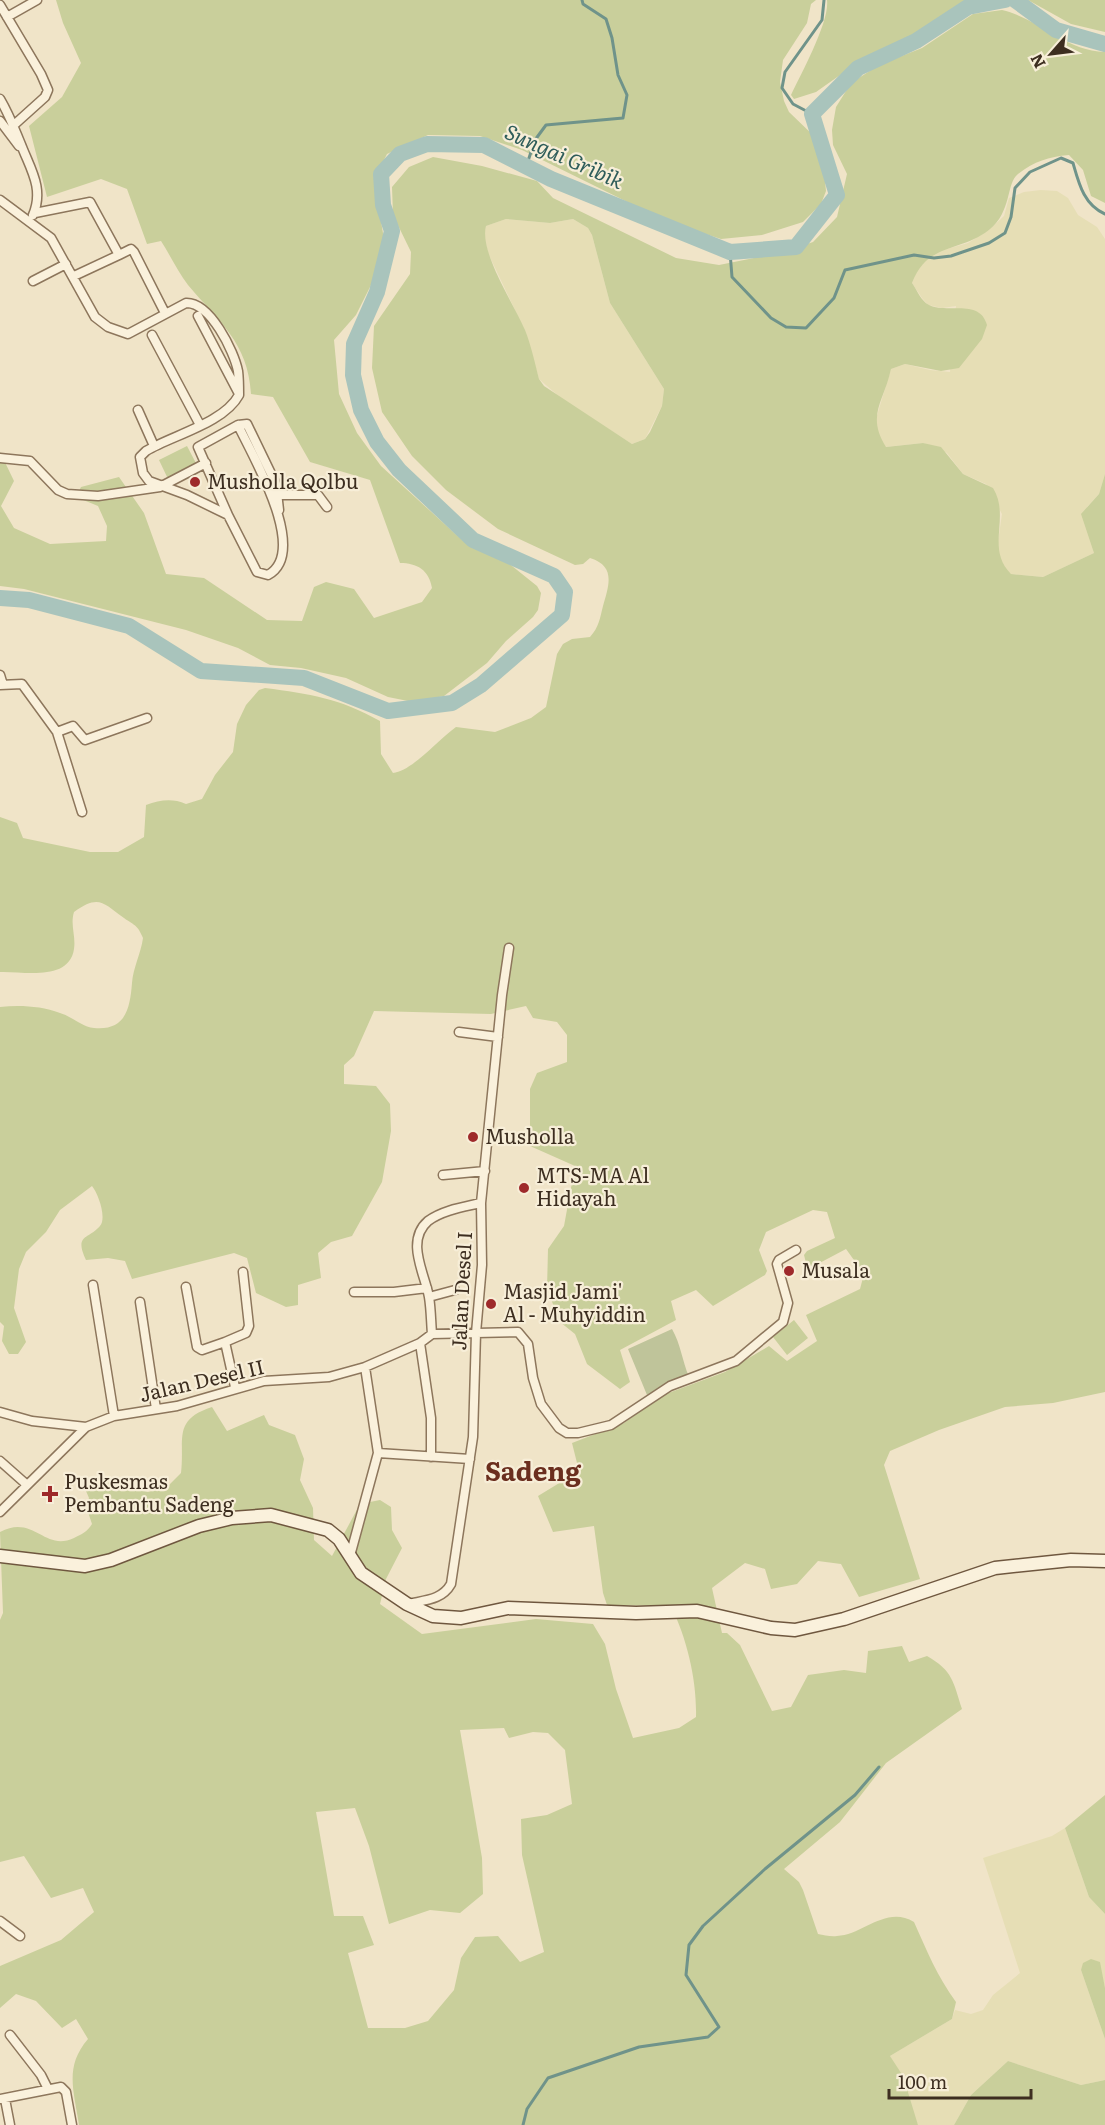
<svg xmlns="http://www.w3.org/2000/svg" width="1105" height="2125" font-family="Literata,serif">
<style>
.farmland{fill:#e6deb5}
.green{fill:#c9cf9b;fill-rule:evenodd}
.cemetery{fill:#bfc49a}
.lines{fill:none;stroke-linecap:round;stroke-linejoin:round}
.stream{stroke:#6f938a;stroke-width:3}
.river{stroke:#a9c4bc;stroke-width:16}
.minor-casing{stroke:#8d765c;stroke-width:11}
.secondary-casing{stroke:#6f573f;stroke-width:15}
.minor{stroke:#faf1dc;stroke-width:8}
.secondary{stroke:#faf1dc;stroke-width:12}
.poi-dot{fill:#9e2a2b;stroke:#f7eed8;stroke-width:2}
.labels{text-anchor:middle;stroke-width:4.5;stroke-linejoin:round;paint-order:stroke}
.poi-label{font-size:20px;fill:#3d2e20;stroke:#f7eed8;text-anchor:start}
.street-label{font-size:20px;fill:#3d2e20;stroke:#f7eed8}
.water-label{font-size:21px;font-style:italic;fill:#2f5d5a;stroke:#f7eed8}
.district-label{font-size:26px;font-weight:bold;fill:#6b2e1e;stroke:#f7eed8}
</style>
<rect width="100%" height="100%" fill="#f0e4c8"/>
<path class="farmland" d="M1041,190L1057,191L1068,198L1078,215L1097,227L1105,239V474L1099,494L1087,507L1094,553L1043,577L1011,574L1004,568L997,549L1002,514L986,484L963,474L947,453L923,443L885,447L876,431L875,422L891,369L905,364L930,370L950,372L956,306L942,308L928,305L922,298L912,283L918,268L936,252L968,243L989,230L1004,216L1009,198L1024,192Z
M506,219L550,223L573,219L588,228L592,235L610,303L664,389L662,406L645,439L632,444L562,399L539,379L524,329L488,253L484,235L486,226Z
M1065,1828L1089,1897L1105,1914V1988L1099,1962L1081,1970L1105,2039V2080L1081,2085L1008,2061L971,2095L954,2125H918L890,2056L952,2019L955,2010L971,2014L983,2010L993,1995L1020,1973L983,1858L1052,1836Z"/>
<path class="green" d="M56,0H816L811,4L807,23L783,60L780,82L784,101L789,112L816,138L824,172L826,191L821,204L803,222L762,235L721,239L666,221L522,150L480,136L428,135L387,154L374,180L384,239L375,277L356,315L334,340L339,394L357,433L381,466L462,540L507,562L537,586L541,593L538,610L533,617L506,641L487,663L444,696L413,702L388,697L346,678L301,668L270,665L238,648L186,630L24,589L0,586V452L14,481L1,506L14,528L50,544L106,541L107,526L98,506L76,497L81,487L119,477L144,513L166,574L204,578L267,620L302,621L314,587L326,582L354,589L374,618L422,602L432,588C429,570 417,563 400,563L370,480L310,462L273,397L251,394C248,342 219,322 188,285C178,272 170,255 161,241L147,244L127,189L101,179L47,197L29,126L62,97L81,63L63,23Z
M827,0H966L920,31L860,61L816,92L794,99L791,95C801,74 830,21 827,0Z
M1028,0H1105V32L1071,24Z
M1002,10C1040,19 1063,50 1105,52V203L1091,196L1083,170L1069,155C1048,157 1035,161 1018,174C1006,183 1012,212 989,230C959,253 928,242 912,283C917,290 921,301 929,305C947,314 980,298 987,325L982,339L959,368L941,371L905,364L891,369C884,402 866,415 886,447L923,443L941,447L963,474L993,488C1011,517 985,548 1011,574L1043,577L1094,553L1081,514L1099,494L1105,474V1392L1053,1403L1005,1407L939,1430L890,1451L884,1465L920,1579L859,1597L841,1564L818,1561L797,1584L771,1589L765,1569L745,1563L712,1588L722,1633H727L740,1645L772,1711L791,1707L808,1675L844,1670L866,1673L868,1651L902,1646L909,1662L927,1656C953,1671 953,1681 962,1709L886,1763L840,1822L784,1869L799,1882L803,1890L818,1934C824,1935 831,1937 837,1936C863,1935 886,1905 914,1922C927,1951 937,1976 956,2002L952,2019L890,2056L903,2076L918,2125H79C74,2091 64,2067 88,2039L76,2019L62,2028L36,2001L16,1994L0,2008V1966L61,1940L94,1912L83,1888L51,1898L24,1856L0,1862V1620L3,1613L0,1532C34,1514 44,1552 74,1538C82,1534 87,1532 92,1524L86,1506L89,1498L86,1491L110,1482L148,1492L166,1488L181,1473C185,1439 172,1420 212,1407L227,1431L264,1415L269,1425L295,1435L304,1459L300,1480L313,1508L314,1540L332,1556L360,1504L380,1500L391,1507L392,1530L402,1548L386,1579L380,1604L422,1634L536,1619L593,1624L605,1644L616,1689L633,1738L679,1728L696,1717C697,1680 687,1639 671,1606L607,1605L603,1593L594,1526L553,1532L538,1496L579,1471L572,1443L624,1423L663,1395L725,1372L769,1346L787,1361L817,1341L806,1315L860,1289L864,1274L846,1249L812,1267L806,1263L804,1255L807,1251L835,1238L827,1212L813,1210L766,1232L759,1250L767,1271L765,1275L713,1306L696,1290L671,1301L676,1320L620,1350L630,1382L620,1389L587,1364L575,1334L560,1322L547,1289L548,1249L564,1226L575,1166L530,1146V1089L537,1073L567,1062V1035L557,1022L533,1018L526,1006L491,1014L374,1011L354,1056L344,1065V1084L376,1086L390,1104L391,1131L382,1182L352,1236L331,1242L318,1253L321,1278L298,1285V1305L286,1307L256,1293L247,1258L234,1253L132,1279L125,1261L108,1258L86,1260C74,1234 88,1240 100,1226C107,1218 98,1193 92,1186L60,1210L46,1232L26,1252L19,1269L14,1308L26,1342L18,1354H9L2,1341L4,1326L0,1322V1007C20,1005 41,1006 60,1013C71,1016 82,1027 94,1028C126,1031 130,1008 132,983C133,968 141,953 143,938C137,924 135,926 124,918C103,903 99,894 74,912C70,925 76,936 74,949C69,982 23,971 0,972V817L17,823L23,838L90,852H118L144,837L146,805C160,800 172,798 186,804L202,799L215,775L233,752L237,724L246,705L259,690L265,688C310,694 339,698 380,721L381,754L393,773C412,771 438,740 456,727L495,732L531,718L546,707L557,654L563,644L572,639L590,637C599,627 600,618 603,606C609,585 616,566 590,558L583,564L575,565L498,529L446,490L412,456L382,412L372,368L374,326L410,274L411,252L393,215L392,187L409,167L433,157L482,166L537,181L553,198L676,258L719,265L784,252L813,242L837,217L847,174L833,145L832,130L836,107L851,83L879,65L922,48L973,14ZM573,219L588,228L592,235L610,303L664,389L662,406L650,432L645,439L632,444L544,386L539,379C535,363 531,345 525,330C514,304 479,252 486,226L506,219L550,223ZM504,1728L509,1738L533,1732L548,1733L565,1750L572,1804L547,1815L521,1819L522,1855L544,1952L520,1962L498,1936L475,1937L461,1958L454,1990L428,2021L405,2028H368L348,1953L374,1945L363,1916H334L316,1812L355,1808L369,1846L389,1924L430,1910L460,1913L483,1894L482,1858L460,1730Z
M187,446L198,467L169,481L159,460Z
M794,1320L808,1338L787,1355L773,1337Z
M1105,1795V1914L1089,1897L1065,1828Z
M1091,1959L1100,1962L1105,1988V2039L1081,1970L1083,1963Z
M1008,2061L1081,2085L1105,2080V2125H954L971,2095Z"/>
<path class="cemetery" d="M672,1329C681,1345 682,1360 689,1377L647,1395L628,1349Z"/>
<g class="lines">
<path class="stream" d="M812,114L793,104L782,88L785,72L822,20L824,0
M527,164L535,140L546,125L623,118L627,95L618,75L612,38L606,19L583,4L582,0
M730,252L732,277L771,318L786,327L806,328L834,298L845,270L914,255L934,258L951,256L989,243L1005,233L1011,217L1015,188L1030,172L1061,158L1073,163C1079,184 1084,205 1105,214
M523,2125L527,2109L548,2078L639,2047L708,2037L719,2027L686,1975L689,1945L703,1926L765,1869L855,1795L879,1767"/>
<path class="river" d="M1015,0L1056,30L1105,44
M0,598L29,600L129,626L201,671L304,678L388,711L452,703L481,685L562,615L565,592L554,576L473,540L399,470L377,442L361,410L353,375L354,344L377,292L392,231L383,205L381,174L400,154L427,144L484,145L551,179L730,252L796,247L837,195L812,114L858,68L916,41L968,7L1005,0"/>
<defs>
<path id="minor" d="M0,5L41,74L48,90L45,97L15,124
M7,17L37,0
M0,99C10,116 14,128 22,147C31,170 44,189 33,215
M0,121L19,146
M0,200L51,238L95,317L108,327L128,334L186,303C210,302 234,351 238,371C239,379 239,388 239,395C224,423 173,435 146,451L140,457L143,473L149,481L187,495L228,515L257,572L268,575C310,552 252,455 238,425L198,447L228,515
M35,213L90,202L119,255L131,249L134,252L165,313
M74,276L119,255
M33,281L66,264
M198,316L238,392
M152,335L200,425
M138,410L154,446
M238,425L247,424L276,484L279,510
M0,458L30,461L58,490L67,494L98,496L160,487L206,463
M279,495H318L327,507
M0,675L3,685
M0,685L22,684L57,732L73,726L85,740L147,718
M57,732L82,812
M459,1032L498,1037
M443,1175L485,1171
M93,1285L114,1416
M186,1287L197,1347L202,1350L225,1342
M354,1292H394L427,1288
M429,1297L455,1290
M140,1302L156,1409
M432,1334C431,1322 431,1309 429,1297C425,1274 405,1241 428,1221C443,1210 464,1207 481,1203
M420,1343L431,1418V1457
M235,1387L225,1342L246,1333L249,1326L243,1272
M0,1412L32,1421L86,1427
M378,1453L470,1459
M0,1461L26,1484
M0,1512L86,1427L114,1416L177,1406L264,1381L329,1377L365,1367L420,1343L432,1334L518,1332L528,1344L533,1378L541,1404L559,1428L567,1433H578L611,1425L670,1386L736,1361L783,1322L788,1303L777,1264L779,1260L796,1250
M350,1556L378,1453L365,1367
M408,1604C425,1600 442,1600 451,1584L473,1437L476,1333L482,1265L481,1203L502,995L509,948
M0,1921L20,1936
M10,2035L41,2075L48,2089
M0,2099L61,2087L66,2092L72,2125
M5,2099L10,2125"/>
<path id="secondary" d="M0,1556L85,1566L111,1560L199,1526L232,1518L271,1515L328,1530L339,1539L361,1573L407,1604L433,1616L461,1618L508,1608L636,1613L697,1611L771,1628L795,1630L844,1619L995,1568L1071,1560L1105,1561"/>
</defs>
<use href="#minor" class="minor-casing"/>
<use href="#secondary" class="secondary-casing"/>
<use href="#minor" class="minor"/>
<use href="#secondary" class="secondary"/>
</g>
<g class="poi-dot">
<circle cx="195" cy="482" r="6"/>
<circle cx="473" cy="1137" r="6"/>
<circle cx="524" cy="1188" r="6"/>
<circle cx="789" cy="1271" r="6"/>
<circle cx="491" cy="1304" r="6"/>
<path d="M47 1485h6v6h6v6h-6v6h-6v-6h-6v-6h6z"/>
</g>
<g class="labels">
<g class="poi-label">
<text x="207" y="489">Musholla Qolbu</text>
<text x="485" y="1144">Musholla</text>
<text x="536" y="1183">MTS-MA Al<tspan x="536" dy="23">Hidayah</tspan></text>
<text x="801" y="1278">Musala</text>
<text x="503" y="1299">Masjid Jami'<tspan x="503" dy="23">Al - Muhyiddin</tspan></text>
<text x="64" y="1489">Puskesmas<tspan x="64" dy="23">Pembantu Sadeng</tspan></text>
</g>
<g class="street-label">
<text transform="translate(462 1291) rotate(-87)" y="7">Jalan Desel I</text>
<text transform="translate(202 1381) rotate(-13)" y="7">Jalan Desel II</text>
</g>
<g class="water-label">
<text transform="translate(564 157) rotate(24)" y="7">Sungai Gribik</text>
</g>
<g class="district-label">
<text x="533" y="1481">Sadeng</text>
</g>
</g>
<g transform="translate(1051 54) rotate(242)" stroke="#f7eed8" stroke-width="4.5" paint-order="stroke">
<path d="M0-4.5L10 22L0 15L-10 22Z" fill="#3d2e20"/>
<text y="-9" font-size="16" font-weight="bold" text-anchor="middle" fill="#3d2e20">N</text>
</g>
<path d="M889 2089v9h142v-9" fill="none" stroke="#3d2e20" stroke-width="3"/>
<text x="898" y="2089" font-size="18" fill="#3d2e20" stroke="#f7eed8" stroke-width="4.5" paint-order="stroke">100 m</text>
</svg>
